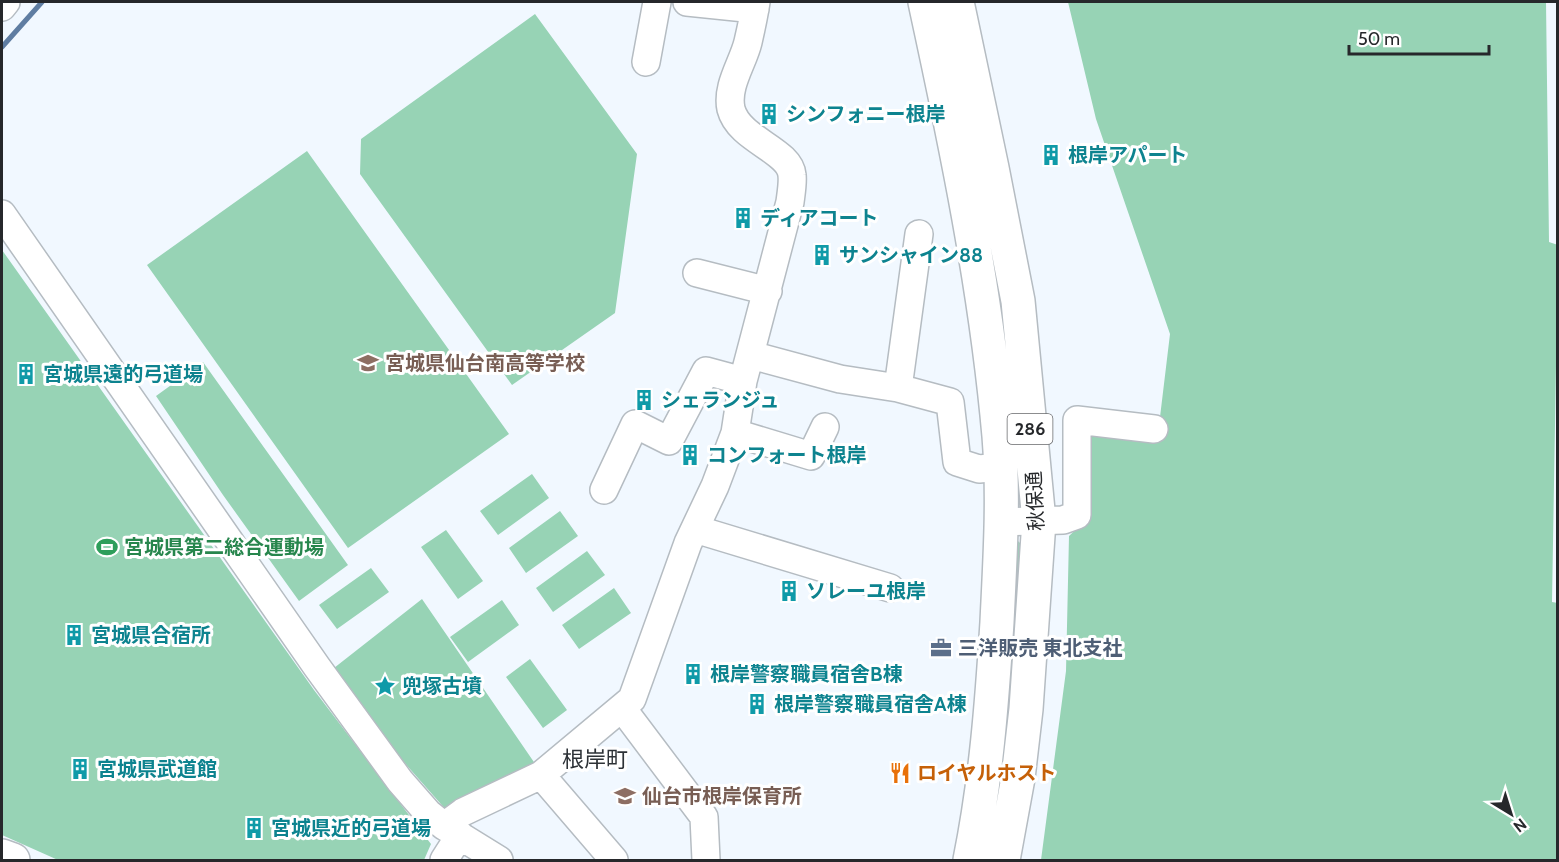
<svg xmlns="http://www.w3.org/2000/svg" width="1559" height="862" font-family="Cabin,'Noto Sans JP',sans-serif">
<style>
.green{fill:#97d3b5}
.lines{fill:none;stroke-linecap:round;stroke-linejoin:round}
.stream{stroke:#5f7da2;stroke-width:5}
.minor-casing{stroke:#b5bcc2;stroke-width:30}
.major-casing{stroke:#b5bcc2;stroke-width:36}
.highway-casing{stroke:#b5bcc2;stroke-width:36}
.minor{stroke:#fff;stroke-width:27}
.major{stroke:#fff;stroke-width:33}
.highway{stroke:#fff;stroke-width:33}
.labels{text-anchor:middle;stroke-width:6;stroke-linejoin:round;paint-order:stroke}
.shield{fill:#fff;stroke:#67686b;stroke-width:1.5}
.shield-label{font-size:18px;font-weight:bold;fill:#26282b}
.culture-label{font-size:20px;font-weight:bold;fill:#0d838f;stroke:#fff;text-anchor:start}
.education-label{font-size:20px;font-weight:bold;fill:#785e54;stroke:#fff;text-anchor:start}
.street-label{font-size:20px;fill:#26282b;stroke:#fff}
.leisure-label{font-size:20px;font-weight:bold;fill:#27864d;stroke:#fff;text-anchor:start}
.service-label{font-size:20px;font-weight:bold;fill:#4e5e75;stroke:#fff;text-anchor:start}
.food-label{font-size:20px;font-weight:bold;fill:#c56008;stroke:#fff;text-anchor:start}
.quarter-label{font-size:22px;fill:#2d3237;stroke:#fff}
</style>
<rect width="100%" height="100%" fill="#f1f8ff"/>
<path class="green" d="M1068,2H1546L1549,242L1558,245V365L1556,366L1552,602L1558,603L1557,860H1041L1066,671L1069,536L1085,521L1089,432L1157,442L1170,334L1096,119Z
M535,14L637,154L615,313L512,385L360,174L361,139Z
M307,151L509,434L348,548L147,265Z
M2,250L314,690L431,844L424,860H58L2,835Z
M203,362L348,565L299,601L223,495L156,396Z
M532,474L549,498L498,535L480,511Z
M560,511L578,536L526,573L509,548Z
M446,530L483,581L458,599L421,547Z
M1017,540L1020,543L1016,643L1010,714L989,860H985L1015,542Z
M587,551L605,575L553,612L536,588Z
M371,568L389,592L337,629L319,605Z
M614,588L631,613L579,649L562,625Z
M422,599L538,768L447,811L395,752L334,668Z
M502,600L519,625L468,662L450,637Z
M530,659L567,710L543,728L506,677Z"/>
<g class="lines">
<path class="stream" d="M2,47L42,2"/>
<defs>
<path id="minor" d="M687,2L755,9
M2,7L6,2
M646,62L657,2
M2,214L317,667L400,781L428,813L444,826L499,860
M697,273L768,291
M751,355L840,379L898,388L950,402L957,462L979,469L1000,467
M898,388L919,234
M735,433L811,456L825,427
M604,490L635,424L669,441L706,371L743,381
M1003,522L1063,520L1077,515V420L1154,429
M695,529L890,588
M622,708L704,817L706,860
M541,775L614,860
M444,826L463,812L541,775L632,699L688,543L715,486L735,433L743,381L790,202C791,194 793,183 792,175C790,150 739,140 731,109C726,86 743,63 748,42C751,29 754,15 756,2
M444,860L460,835"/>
<path id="major" d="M2,856L13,860"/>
<path id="highway" d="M925,2C956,145 986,289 999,436C1004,498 1000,559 997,622C992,702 986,781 970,860
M957,2L992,168L1018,301L1039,521L1026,709L1018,778L1003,860"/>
</defs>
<use href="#minor" class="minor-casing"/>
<use href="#major" class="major-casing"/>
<use href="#highway" class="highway-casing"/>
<use href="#minor" class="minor"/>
<use href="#major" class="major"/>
<use href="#highway" class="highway"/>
</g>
<defs>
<symbol id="building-bare" viewBox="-9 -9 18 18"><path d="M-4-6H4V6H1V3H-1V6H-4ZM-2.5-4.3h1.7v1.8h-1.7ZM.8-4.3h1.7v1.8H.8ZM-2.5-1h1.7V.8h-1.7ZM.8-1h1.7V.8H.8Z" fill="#0f9aa8" stroke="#fff" stroke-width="2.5" paint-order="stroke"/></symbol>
<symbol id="school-bare" viewBox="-9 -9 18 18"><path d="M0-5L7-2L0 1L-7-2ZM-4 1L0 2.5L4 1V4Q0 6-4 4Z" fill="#8d6e63" stroke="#fff" stroke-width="2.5" paint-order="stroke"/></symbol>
<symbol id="stadium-bare" viewBox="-9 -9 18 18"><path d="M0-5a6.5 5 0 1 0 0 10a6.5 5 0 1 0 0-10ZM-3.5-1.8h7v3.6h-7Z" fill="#2e9e5b" stroke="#fff" stroke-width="2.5" paint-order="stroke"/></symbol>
<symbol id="office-bare" viewBox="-9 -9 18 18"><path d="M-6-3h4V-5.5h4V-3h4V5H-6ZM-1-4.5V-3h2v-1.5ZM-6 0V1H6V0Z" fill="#5c6f8a" stroke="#fff" stroke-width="2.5" paint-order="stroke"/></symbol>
<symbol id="sight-bare" viewBox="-9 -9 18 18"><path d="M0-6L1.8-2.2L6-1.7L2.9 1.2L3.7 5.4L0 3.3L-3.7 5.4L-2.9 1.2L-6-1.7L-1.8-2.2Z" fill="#0f9aa8" stroke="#fff" stroke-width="2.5" paint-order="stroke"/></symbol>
<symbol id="restaurant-bare" viewBox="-9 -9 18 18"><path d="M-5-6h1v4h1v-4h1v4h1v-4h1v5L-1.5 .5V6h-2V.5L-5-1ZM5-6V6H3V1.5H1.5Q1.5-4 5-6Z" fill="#e8710a" stroke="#fff" stroke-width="2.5" paint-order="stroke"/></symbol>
</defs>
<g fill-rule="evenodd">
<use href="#building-bare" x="754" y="99" width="30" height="30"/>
<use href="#building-bare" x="1036" y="140" width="30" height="30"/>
<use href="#building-bare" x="728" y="203" width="30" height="30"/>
<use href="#building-bare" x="807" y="240" width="30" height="30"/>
<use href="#school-bare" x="353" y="348" width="30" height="30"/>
<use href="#building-bare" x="11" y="359" width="30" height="30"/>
<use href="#building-bare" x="629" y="385" width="30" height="30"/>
<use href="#building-bare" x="675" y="440" width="30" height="30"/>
<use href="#stadium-bare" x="92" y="532" width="30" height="30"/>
<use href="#building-bare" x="774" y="576" width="30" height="30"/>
<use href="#building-bare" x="59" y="620" width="30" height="30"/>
<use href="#office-bare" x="926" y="633" width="30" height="30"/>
<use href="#building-bare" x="678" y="659" width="30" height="30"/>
<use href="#sight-bare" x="370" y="671" width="30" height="30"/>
<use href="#building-bare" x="742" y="689" width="30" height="30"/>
<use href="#building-bare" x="65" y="754" width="30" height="30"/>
<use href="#restaurant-bare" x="885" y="758" width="30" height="30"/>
<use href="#school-bare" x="610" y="781" width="30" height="30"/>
<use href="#building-bare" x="239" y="813" width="30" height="30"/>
</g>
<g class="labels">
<rect class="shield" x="1007.5" y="414" width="45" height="30" rx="4.5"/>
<g class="shield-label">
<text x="1030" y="435">286</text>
</g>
<g class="culture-label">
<text x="786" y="121">シンフォニー根岸</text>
<text x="1068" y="162">根岸アパート</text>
<text x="760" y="225">ディアコート</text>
<text x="839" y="262">サンシャイン88</text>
<text x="43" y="381">宮城県遠的弓道場</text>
<text x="661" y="407">シェランジュ</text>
<text x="707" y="462">コンフォート根岸</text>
<text x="806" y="598">ソレーユ根岸</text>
<text x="91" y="642">宮城県合宿所</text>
<text x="710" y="681">根岸警察職員宿舎B棟</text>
<text x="402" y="693">兜塚古墳</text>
<text x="774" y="711">根岸警察職員宿舎A棟</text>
<text x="97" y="776">宮城県武道館</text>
<text x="271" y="835">宮城県近的弓道場</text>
</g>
<g class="education-label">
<text x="385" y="370">宮城県仙台南高等学校</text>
<text x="642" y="803">仙台市根岸保育所</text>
</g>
<g class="street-label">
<text transform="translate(1035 501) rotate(-93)" y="7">秋保通</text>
</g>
<g class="leisure-label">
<text x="124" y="554">宮城県第二総合運動場</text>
</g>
<g class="service-label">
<text x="958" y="655">三洋販売 東北支社</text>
</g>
<g class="food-label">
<text x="917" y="780">ロイヤルホスト</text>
</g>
<g class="quarter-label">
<text x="595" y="767">根岸町</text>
</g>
</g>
<rect width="1559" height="862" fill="none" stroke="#26282b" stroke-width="6"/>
<g transform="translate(1511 814) rotate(142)" stroke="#ffffff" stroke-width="4.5" paint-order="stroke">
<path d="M0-4.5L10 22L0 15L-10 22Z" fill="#26282b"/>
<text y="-9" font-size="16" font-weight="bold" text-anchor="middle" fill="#26282b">N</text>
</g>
<path d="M1349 45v9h140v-9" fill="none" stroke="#26282b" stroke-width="3"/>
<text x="1358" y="45" font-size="18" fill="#26282b" stroke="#ffffff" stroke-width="4.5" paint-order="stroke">50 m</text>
</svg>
